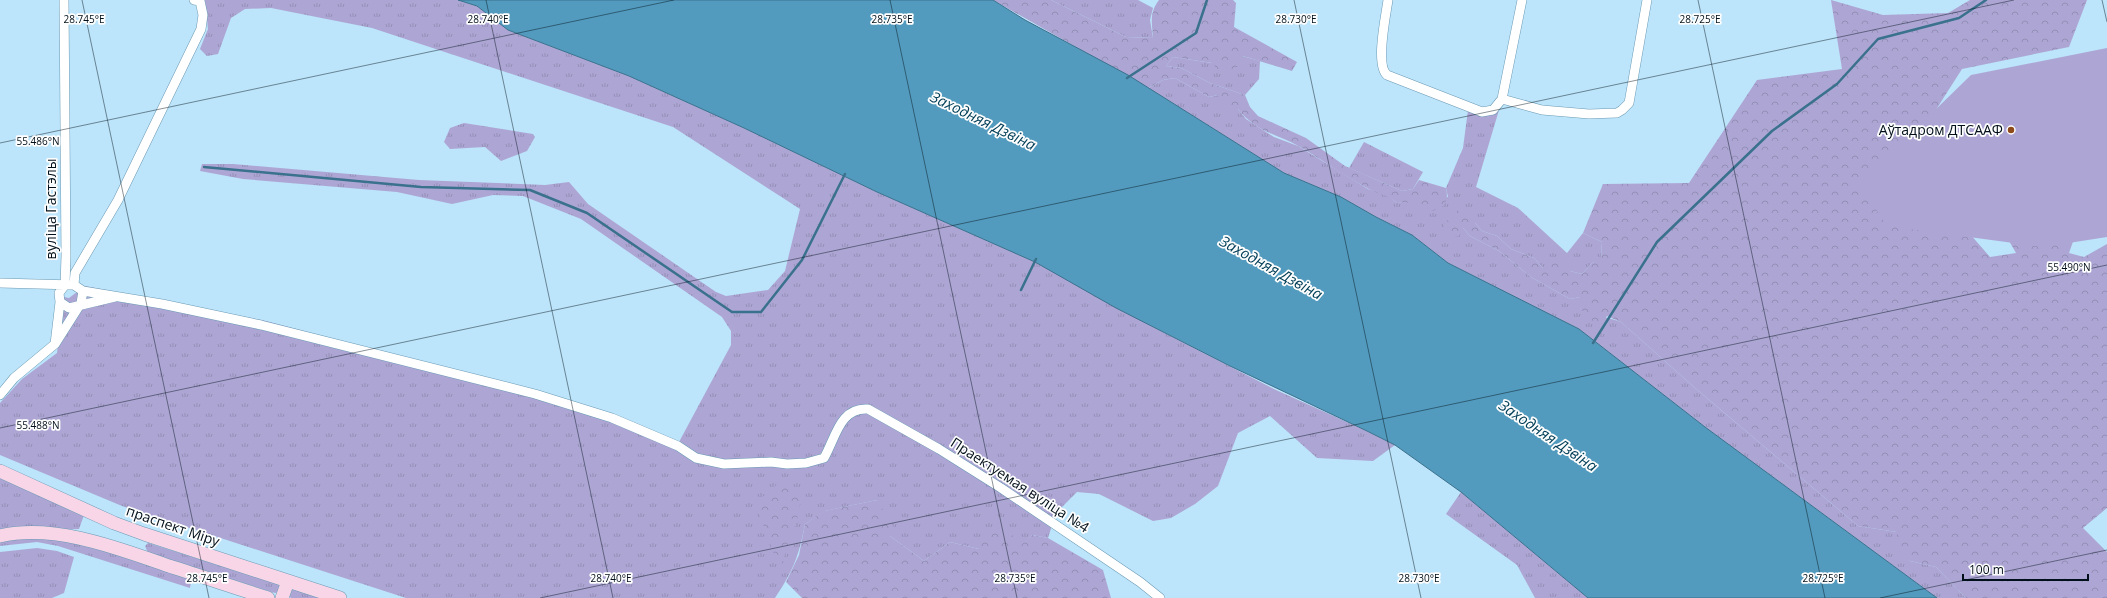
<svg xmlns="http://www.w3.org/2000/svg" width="2107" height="598" font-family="'Open Sans',sans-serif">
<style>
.grass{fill:url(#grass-tufts)}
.forest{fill:url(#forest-crowns)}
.pitch{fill:#ada6d5}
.water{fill:#539bbe;stroke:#3a718c}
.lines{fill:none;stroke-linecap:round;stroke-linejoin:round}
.stream{stroke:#3a718c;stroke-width:2.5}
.street-casing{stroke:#6a9ab4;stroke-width:10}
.secondary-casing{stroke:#6a9ab4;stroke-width:14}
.street{stroke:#fff;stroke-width:9}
.secondary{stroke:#f9d6e7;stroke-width:13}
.ticks{fill:none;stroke:#000f19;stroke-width:1;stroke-opacity:0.45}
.poi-dot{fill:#8d4b1b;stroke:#fefefe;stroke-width:1.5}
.labels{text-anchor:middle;stroke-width:3.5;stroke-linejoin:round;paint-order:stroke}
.poi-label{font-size:14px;fill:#000f19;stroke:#fefefe;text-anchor:end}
.street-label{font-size:14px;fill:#000f19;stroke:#fefefe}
.water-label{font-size:15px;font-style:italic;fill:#003e57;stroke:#fefefe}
.ticks-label{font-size:10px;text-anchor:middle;fill:#000f19;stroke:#fefefe;stroke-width:3.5;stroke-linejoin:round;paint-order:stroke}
</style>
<defs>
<pattern id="grass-tufts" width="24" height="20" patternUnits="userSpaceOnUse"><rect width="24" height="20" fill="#ada6d5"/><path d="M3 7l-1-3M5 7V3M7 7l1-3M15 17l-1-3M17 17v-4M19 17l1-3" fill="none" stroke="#938eb6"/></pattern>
<pattern id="forest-crowns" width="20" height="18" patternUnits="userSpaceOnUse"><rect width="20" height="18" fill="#ada6d5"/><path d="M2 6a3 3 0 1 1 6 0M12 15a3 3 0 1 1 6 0" fill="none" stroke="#938eb6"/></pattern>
</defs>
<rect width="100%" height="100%" fill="#bce4fa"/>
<path class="grass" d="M203,0H458L477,6L508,30L629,76L744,128L877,192L1035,262L1153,327L1276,390L1367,431L1395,445L1373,461L1317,458L1270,416L1238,433L1218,486L1195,504L1171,518L1153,521L1099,494L1077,492L1056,513L1048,538L1032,535L1019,548L979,549L950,542L924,561L890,536L877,500L825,511L805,524C799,556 793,571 775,598H406L122,506L0,455V403L22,379L57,353L64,297L69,298L85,286L266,321L451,370L679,442L731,345V331L722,317L581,219L523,196L493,195L452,204L397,192L243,179L200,171L202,164H233L419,180L545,185L569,182L588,204L716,292L726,296L768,290L785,271L800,209L673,127L372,28L271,8L245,9L231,18L218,54L207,56L200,49L208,29L205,1Z
M1051,0H1138L1153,8L1150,20L1153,38L1126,37Z
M1242,56L1260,61L1259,79L1245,95L1210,83L1181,68L1166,66L1173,57L1212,63Z
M1175,78L1209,97L1218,95L1238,109L1246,119L1274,137L1298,146L1368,189L1387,195L1397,203L1448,197L1446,188L1463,148L1468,110L1492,114L1499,110L1476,187L1518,208L1567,253L1583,233L1602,242L1601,259L1592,263L1582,274L1570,271L1543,268L1534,258L1511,249L1497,236L1482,231L1475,223L1463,228L1470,236L1499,251L1531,277L1570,299L1580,297V308C1591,316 1608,317 1621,322L1694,387L1858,526L1897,532L1910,561L1936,567L1966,598H1937L1705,427L1579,329L1448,263L1412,235L1376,217L1341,197L1284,173L1148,88L1163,80Z
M464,123L533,134L535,137L527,151L501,161L485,147L450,149L444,142L450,128Z
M1364,142L1423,172L1413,189L1402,191L1349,168Z
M0,477L84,515L79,529L0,532Z
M1461,492L1588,598H1535L1517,565L1446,514Z
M38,537L79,543L187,578L191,582L190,588L58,546L37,542L0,546V541Z
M148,543L278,584L280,587L278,592L275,593L148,553L145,546Z
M37,548L57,551L74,557L64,593L52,598H0V552Z
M291,589H295L323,598H291L289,596Z"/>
<path class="forest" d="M993,0H1051L1126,37L1153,38C1152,23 1149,13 1159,0H1233L1236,3L1234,27L1297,62L1292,71L1243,56L1236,69L1220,73L1212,63L1173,57L1166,66L1181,68L1210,83L1245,95L1250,107L1258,116L1306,138L1345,166L1402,191L1413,189L1419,180L1446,188C1451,208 1435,213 1418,211L1415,202L1397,203C1385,193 1379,195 1367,188C1344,176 1323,160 1300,147C1277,134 1256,132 1238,109L1230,110L1221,104L1218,95L1209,97L1175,78L1163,80L1148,88Z
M1831,0L1883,15L1948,13L1970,0H2087L2069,47L1962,69L1909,152L1963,226L1990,257L2016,253L1997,220L2075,236L2069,253L2084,257L2107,244V508L2083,528L2107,552V598H1966L1936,567L1910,561L1896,549L1897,532L1858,526L1694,387L1621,322L1607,316L1603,323L1596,325L1580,308V297L1570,299L1531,277L1499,251L1470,236L1463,228L1459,236L1453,237L1444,230V224L1460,208L1476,215L1475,223L1482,231L1497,236L1511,249L1534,258L1543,268L1559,260L1571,263L1570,271L1582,274L1592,263L1601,258L1602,242L1583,233L1603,184L1689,183L1757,80L1842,69Z
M782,480L793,486C795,491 800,498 800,503C799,524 786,543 783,563L778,565L757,508L761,498Z
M877,500L893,526L890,536L924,561L950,542L979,549L990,528L1014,536L1019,547L1032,535L1048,538L1103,570L1111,598H802L786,582L799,555L805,524L824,511Z"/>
<path class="pitch" d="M2107,48V237L2043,247L1887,226L1859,184L1971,75Z"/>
<path class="water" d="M458,0H993L1025,20L1128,75L1284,173L1341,197L1376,217L1412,235L1448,263L1579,329L1705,427L1937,598H1588L1461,492L1395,445L1367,431L1230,366L1116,308L1035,262L877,192L744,128L629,76L508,30L477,6Z"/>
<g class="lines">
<path class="stream" d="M1127,78L1196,33L1207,0
M204,167L421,187L530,190L587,213L732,312H761L802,260L845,174
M1021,290L1036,259
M1593,343L1657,242L1772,131L1837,84L1878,39L1959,18L1986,0"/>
<defs>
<path id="street" d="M1388,0C1386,15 1375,65 1387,75L1482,112L1493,110L1502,99L1542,110L1589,114L1617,113L1622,110L1629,103L1647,0
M1502,99L1522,0
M0,283L74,285L83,291L162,304L261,325L535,394L612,418L678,446L696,458L724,464L771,462L787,464L806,463L824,458C836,437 840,407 868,409L939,449L1001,488L1140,582L1160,598
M74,285L75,273L118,200L201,29L203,15L200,1L194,0
M60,302L69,308L115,297
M55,344L60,302L59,293L65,285L66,256L64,0
M0,395L14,378L55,344L81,303L83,291"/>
<path id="secondary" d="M0,471L114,523L144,534L340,598
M0,536C55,523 120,549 172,567C204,577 236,588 268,598
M282,598L288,581"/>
</defs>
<use href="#street" class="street-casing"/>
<use href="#secondary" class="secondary-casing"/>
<use href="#street" class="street"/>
<use href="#secondary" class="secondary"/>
</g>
<path class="ticks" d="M82,0L209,598M486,0L613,598M890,0L1017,598M1294,0L1421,598M1698,0L1825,598M2102,0L2107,22M0,143L674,0M0,428L2014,0M540,598L2107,265M1880,598L2107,550"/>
<circle class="poi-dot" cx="2011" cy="130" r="4"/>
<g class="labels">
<g class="poi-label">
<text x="2003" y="135">Аўтадром ДТСААФ</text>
</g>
<g class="street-label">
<text transform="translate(51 209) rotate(-90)" y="5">вуліца Гастэлы</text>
<text transform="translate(1020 485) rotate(33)" y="5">Праектуемая вуліца №4</text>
<text transform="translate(173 526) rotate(19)" y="5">праспект Міру</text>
</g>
<g class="water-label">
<text transform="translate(983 121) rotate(26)" y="5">Заходняя Дзвіна</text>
<text transform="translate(1271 268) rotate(29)" y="5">Заходняя Дзвіна</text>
<text transform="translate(1548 436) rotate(34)" y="5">Заходняя Дзвіна</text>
</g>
</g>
<g class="ticks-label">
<text x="84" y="23">28.745°E</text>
<text x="488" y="23">28.740°E</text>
<text x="892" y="23">28.735°E</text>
<text x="1296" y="23">28.730°E</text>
<text x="1700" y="23">28.725°E</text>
<text x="38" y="145">55.486°N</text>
<text x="2069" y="271">55.490°N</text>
<text x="38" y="429">55.488°N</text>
<text x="207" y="582">28.745°E</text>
<text x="611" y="582">28.740°E</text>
<text x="1015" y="582">28.735°E</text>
<text x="1419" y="582">28.730°E</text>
<text x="1823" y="582">28.725°E</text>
</g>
<path d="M1963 574v6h125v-6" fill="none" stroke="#000f19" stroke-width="2"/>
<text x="1969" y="574" font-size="12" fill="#000f19" stroke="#fefefe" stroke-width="3" paint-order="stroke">100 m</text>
</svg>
